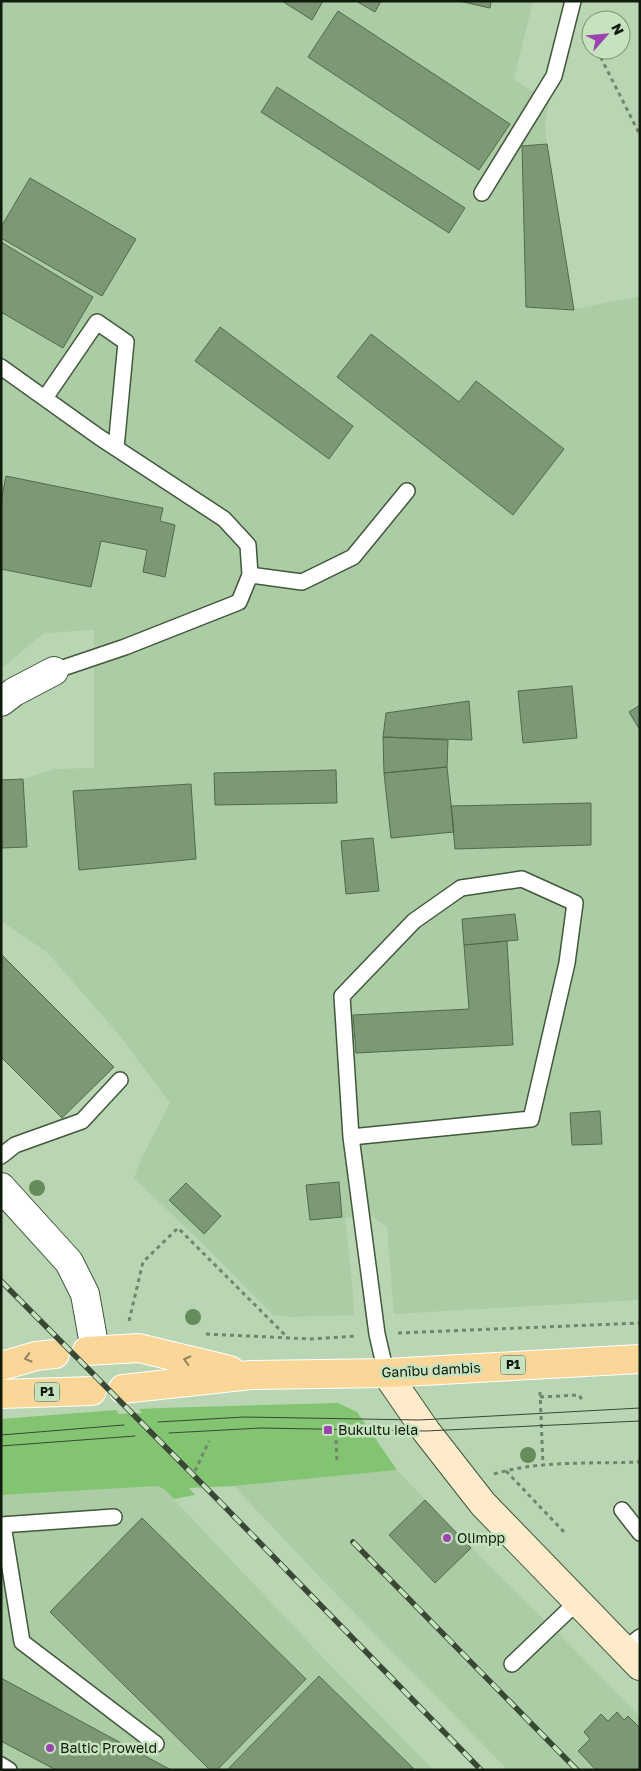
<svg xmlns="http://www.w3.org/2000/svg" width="641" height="1771" font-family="'Golos Text',sans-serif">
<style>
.built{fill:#abcca4}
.green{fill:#83c473}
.building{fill:#7d9877;stroke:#516a4b}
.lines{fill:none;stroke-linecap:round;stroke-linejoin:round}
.lane-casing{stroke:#41583b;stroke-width:18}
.street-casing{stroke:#41583b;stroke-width:30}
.secondary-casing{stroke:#41583b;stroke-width:30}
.primary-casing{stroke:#fff;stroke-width:30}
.path{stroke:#71856c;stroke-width:3;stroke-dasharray:4 4;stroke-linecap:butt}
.lane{stroke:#fff;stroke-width:15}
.street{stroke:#fff;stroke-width:28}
.secondary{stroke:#fdebcb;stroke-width:28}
.primary{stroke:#fad798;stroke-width:28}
.tram{stroke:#394735;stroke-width:1}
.rail-casing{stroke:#394735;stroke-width:5.5}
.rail{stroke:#c6e2bf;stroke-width:4;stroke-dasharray:11;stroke-linecap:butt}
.tree{fill:#658c5a}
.oneway{stroke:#918259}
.poi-dot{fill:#9b43af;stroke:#c6e2bf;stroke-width:2}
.labels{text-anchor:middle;stroke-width:5;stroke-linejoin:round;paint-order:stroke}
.shield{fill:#c6e2bf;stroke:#475642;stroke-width:1}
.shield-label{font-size:12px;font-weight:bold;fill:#101a0d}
.street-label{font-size:14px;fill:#101a0d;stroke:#c6e2bf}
.poi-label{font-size:14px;fill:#101a0d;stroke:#c6e2bf;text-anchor:start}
</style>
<rect width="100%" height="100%" fill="#bad5b3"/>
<path class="built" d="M1,1H533L514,79L549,102L545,124L547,144L574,309L640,296V1294L637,1300L394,1314L387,1227L372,1216L345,1218L352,1282L354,1315L290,1317L273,1315L205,1246L134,1178L140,1161L170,1103L120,1036L47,952L1,921V780L23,779L55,769L94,768V630L44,633L1,669Z
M397,1470L471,1548L565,1640L640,1717V1770H508L330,1588L234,1486Z
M158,1486L165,1490L331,1666L434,1770H1V1495Z"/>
<path class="green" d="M338,1403L357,1412L397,1470L234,1486L189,1488L195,1495L174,1499L165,1490L158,1486L1,1495V1419L116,1410L119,1414L142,1413L139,1409L159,1408Z"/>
<path class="building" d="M282,1H323L312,20Z
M356,1H381L375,12Z
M459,1H491L490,8Z
M338,11L510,124L479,170L308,57Z
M277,87L465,208L449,233L261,112Z
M547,144L574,310L526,307L522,146Z
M30,178L136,239L102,296L1,238V227Z
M1,242L93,297L63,348L1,312Z
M220,327L353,426L329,459L195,361Z
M371,334L459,402L476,381L564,449L513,515L337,377Z
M6,476L163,508L160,521L175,525L165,577L143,572L147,550L101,541L91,587L1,569V501Z
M572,686L577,738L523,743L518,691Z
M469,701L472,740L383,737L386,713Z
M640,705V730L629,712Z
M383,737L448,740L447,767L384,773Z
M447,767L454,832L391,838L384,773Z
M336,770L337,803L215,805L214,773Z
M23,779L27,847L1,848V780Z
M191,784L196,859L79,870L73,791Z
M591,803V845L455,849L451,806Z
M373,838L379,891L346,894L341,841Z
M515,914L518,940L464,945L462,919Z
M507,941L513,1045L356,1053L353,1015L469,1009L464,945Z
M1,954L114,1067L62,1118L1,1057Z
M600,1111L602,1144L572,1145L570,1113Z
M339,1182L342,1217L310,1220L306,1185Z
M186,1183L221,1216L204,1234L169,1200Z
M425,1500L471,1548L435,1583L389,1535Z
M142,1518L306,1679L217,1770H210L50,1612Z
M319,1676L415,1770H227Z
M1,1678L171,1770H56L1,1741Z
M617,1712L624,1720L628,1716L640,1728V1770H596L578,1751L590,1739L584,1732L601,1714L608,1721Z"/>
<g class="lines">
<defs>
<path id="lane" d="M482,193L554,76L573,1
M1,367L99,437L224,519L248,545L250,575L239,602L125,647L54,671
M45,398L97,322L126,342L116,448
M250,575L302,582L353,557L407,491
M351,1137L342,996L414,921L461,888L522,879L575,903L567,963L531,1119L351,1137L377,1334L386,1373
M1,1156L15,1145L82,1121L120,1080
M622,1510L640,1533
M1,1525L114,1517
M3,1525L22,1642L156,1744
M624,1650L640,1637
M512,1664L577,1602
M1,1765L9,1770"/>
<path id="street" d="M1,702L14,692L54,671
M1,1187L69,1262L85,1294L95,1350"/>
<path id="secondary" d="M386,1373L426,1431L483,1504L640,1666"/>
<path id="primary" d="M87,1351L139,1348L230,1370
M1,1366L36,1356L55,1354
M123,1389L251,1375L386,1373L640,1359
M1,1394L92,1391"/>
</defs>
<use href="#lane" class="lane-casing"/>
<use href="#street" class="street-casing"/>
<use href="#secondary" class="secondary-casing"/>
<use href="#primary" class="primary-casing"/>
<path class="path" d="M588,31L591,38
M597,50L640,135
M129,1321L143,1262L178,1228L287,1337
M398,1333L640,1323
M206,1334L311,1339L357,1336
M540,1392L543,1465
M540,1397L579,1395L582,1400
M336,1440L337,1463
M195,1471L209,1441
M506,1471L565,1533
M494,1474C540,1460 592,1464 640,1462"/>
<use href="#lane" class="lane"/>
<use href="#street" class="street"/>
<use href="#secondary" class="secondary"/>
<use href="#primary" class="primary"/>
<path class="tram" d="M158,1422L244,1417L419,1420L640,1408
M169,1433L261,1428L426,1431L640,1421
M1,1435L124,1425
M1,1446L135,1436"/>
<defs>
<path id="rail" d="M1,1281L224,1506L481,1770
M353,1542L577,1770"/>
</defs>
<use href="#rail" class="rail-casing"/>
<use href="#rail" class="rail"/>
</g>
<g class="tree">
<circle cx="37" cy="1188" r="8"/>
<circle cx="193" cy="1317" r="8"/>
<circle cx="528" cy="1455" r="8"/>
</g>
<defs><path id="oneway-chevron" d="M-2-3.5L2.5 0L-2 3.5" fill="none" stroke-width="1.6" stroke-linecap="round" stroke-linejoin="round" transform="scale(1.25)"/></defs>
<g class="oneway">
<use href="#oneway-chevron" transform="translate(28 1358) rotate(164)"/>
<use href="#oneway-chevron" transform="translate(187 1360) rotate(-166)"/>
</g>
<g class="poi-dot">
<rect x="323" y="1425" width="10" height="10" rx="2.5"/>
<circle cx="447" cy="1538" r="5"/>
<circle cx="50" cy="1748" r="5"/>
</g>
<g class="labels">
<g class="shield">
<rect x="500.5" y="1355.5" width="25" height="19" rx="4"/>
<rect x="34.5" y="1382.5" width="25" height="19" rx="4"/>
</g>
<g class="shield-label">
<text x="513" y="1369">P1</text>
<text x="47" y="1396">P1</text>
</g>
<g class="street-label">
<text transform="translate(431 1370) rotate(-3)" y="5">Ganību dambis</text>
</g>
<g class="poi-label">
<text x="338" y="1435">Bukultu iela</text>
<text x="457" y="1543">Olimpp</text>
<text x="60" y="1753">Baltic Proweld</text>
</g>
</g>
<rect width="641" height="1771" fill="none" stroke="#101a0d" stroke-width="5"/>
<g transform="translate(606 35) rotate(63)"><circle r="24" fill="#c6e2bf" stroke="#7d9278"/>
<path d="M0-4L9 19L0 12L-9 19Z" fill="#9b43af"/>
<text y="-8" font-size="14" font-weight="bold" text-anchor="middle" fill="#101a0d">N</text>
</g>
</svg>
